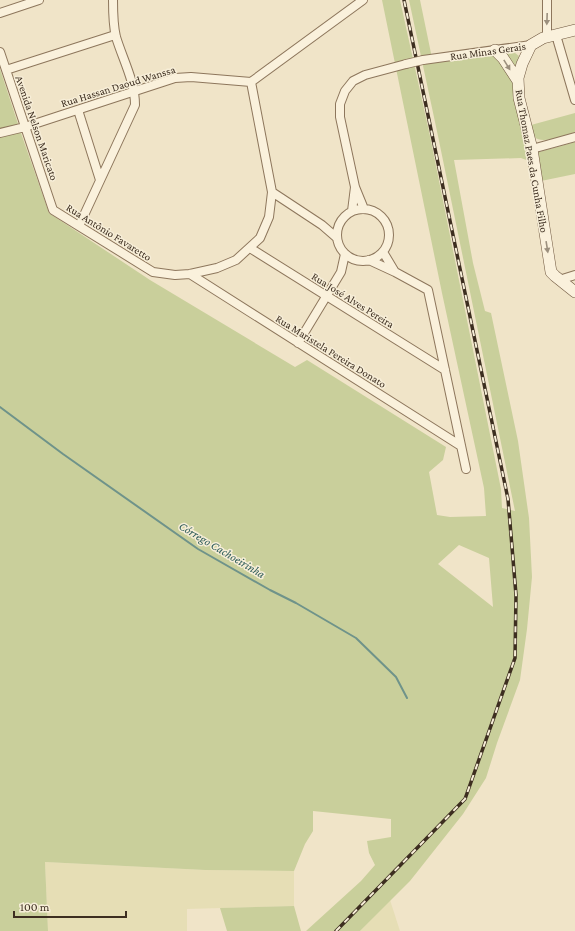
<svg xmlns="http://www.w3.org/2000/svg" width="575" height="931" font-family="'Crimson Pro',serif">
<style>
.farmland{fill:#e6deb5}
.green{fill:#c9cf9b;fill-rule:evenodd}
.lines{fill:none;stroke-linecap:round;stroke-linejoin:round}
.stream{stroke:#6f938a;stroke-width:2}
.street-casing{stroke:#8d765c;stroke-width:10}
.secondary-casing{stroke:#6f573f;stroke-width:12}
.street{stroke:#faf1dc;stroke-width:8}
.secondary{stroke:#faf1dc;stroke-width:11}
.rail-casing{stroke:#3d2e20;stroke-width:3.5}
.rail{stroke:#f7eed8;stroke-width:2;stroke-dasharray:6;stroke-linecap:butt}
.street-bridge-casing{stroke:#8d765c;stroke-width:10;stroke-linecap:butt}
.street-bridge{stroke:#faf1dc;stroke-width:8}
.oneway{fill:#9c907e}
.labels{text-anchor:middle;stroke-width:3;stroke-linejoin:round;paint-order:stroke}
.street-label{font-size:11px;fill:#3d2e20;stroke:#f7eed8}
.water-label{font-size:12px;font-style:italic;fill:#2f5d5a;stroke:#f7eed8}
</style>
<rect width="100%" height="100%" fill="#f0e4c8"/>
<path class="farmland" d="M45,862L205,870L294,871V906L187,909V931H48Z
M390,900L400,931H360Z"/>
<path class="green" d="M382,0H400L430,136L501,489L502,508L515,511L438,136L409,0H420L433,63L515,53L519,56L514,81L516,99L529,161L521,158L454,160L473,263L485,311L491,313L518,441L529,518L532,577L527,629L520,680L497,743L486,778L463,814L410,881L360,931H306L361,881L375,865L369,853L367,841L391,837V819L313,811V831L305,844L294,871L205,870L45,862L48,931H0V69L22,136L49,213L150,280L295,367L307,360L446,447L443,460L429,472L437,515L450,517L486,516L484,488L442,293ZM459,545L489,558L493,607L438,564Z
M575,113V132C566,135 541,145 535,137C532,134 532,129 531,125Z
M575,142V174L541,181L538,153L539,152Z
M294,906L301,931H227L220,908Z"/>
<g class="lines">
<path class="stream" d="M0,407L63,454L198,549L270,590L296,603L356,638L396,677L407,698"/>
<defs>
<path id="street" d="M0,13L39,0
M556,35L575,100
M547,37V0
M0,52L53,210L153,272L175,275L190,274L217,268L236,260L260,238L269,217L272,192
M423,60L531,45
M6,70L115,35
M251,82L272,192L322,225L337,238
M78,110L100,180
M0,133L25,127L175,78L191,77L251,82L363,0
M532,149L575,137
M364,209L355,187L340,117V104L345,91L353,81L365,75L406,64
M337 235a26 26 0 1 1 52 0a26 26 0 1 1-52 0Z
M352,211L355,187
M79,226L135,105C135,81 123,60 116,37C113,25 113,12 113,0
M250,248L445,370
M383,252L395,272
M369,260L395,272L428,290L466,469
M190,274L461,446
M559,280L575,275
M298,343L341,272L345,254"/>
<path id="secondary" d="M575,30L543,38L531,45L522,64L518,78L519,98L532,149L551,272L555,276L575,292
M495,50L503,58L518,81"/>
</defs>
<use href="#street" class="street-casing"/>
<use href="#secondary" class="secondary-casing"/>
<use href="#street" class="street"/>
<use href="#secondary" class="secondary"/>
<defs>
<path id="rail" d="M336,931L465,799L515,658L516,595L508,499L404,0"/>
</defs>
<use href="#rail" class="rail-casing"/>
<use href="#rail" class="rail"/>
<defs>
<path id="street-bridge" d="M406,64L423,60"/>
</defs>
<use href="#street-bridge" class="street-bridge-casing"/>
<use href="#street-bridge" class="street-bridge"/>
</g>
<defs><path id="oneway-solid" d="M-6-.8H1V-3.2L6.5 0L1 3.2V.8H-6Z"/></defs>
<g class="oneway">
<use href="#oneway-solid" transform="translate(547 19) rotate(92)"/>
<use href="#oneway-solid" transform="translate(507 65) rotate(58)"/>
<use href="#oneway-solid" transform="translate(547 247) rotate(81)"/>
</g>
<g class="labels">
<g class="street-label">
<text transform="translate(488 51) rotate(-8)" y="4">Rua Minas Gerais</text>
<text transform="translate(118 86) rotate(-17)" y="4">Rua Hassan Daoud Wanssa</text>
<text transform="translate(37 128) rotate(71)" y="4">Avenida Nelson Maricato</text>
<text transform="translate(532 161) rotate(80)" y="4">Rua Thomaz Paes da Cunha Filho</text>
<text transform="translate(109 232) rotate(32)" y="4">Rua Antônio Favaretto</text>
<text transform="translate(353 300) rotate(32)" y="4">Rua José Alves Pereira</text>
<text transform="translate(331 351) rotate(32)" y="4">Rua Maristela Pereira Donato</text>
</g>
<g class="water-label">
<text transform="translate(222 550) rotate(31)" y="4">Córrego Cachoeirinha</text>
</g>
</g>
<path d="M14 911v6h112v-6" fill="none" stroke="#3d2e20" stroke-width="2"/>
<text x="20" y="911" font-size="12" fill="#3d2e20" stroke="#f7eed8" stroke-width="3" paint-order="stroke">100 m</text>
</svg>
